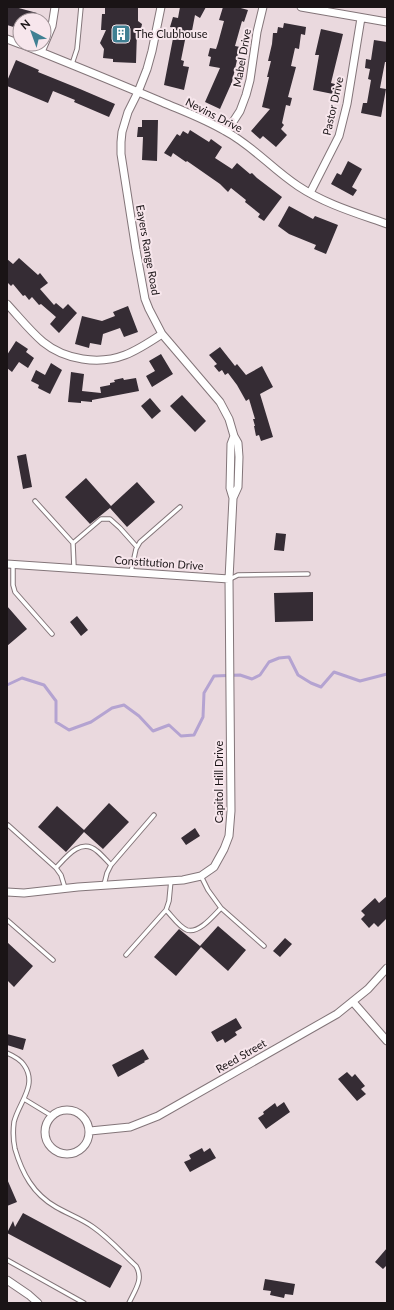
<svg xmlns="http://www.w3.org/2000/svg" width="394" height="1310" font-family="Lato,sans-serif">
<style>
.lines{fill:none;stroke-linecap:round;stroke-linejoin:round}
.stream{stroke:#b4a3d1;stroke-width:3}
.building{fill:#352c34}
.lane-casing{stroke:#837579;stroke-width:5.5}
.street-casing{stroke:#837579;stroke-width:9}
.lane{stroke:#fff;stroke-width:3.5}
.street{stroke:#fff;stroke-width:7}
.labels{text-anchor:middle;stroke-width:4;stroke-linejoin:round;paint-order:stroke}
.poi-label{font-size:11px;fill:#1a1416;stroke:#f7e6ec;text-anchor:start}
.street-label{font-size:11px;fill:#1a1416;stroke:#f7e6ec}
</style>
<rect width="100%" height="100%" fill="#ead9de"/>
<g class="lines">
<path class="stream" d="M7,685L22,678L44,685L56,701V722L69,730L91,722L112,708L124,705L139,716L153,731L169,725L181,736L194,735L203,717L204,693L214,676L240,675L252,679L260,675L269,662L279,658L289,657L298,675L311,683L321,687L334,672L360,681L387,674"/>
</g>
<path class="building" d="M7,7H15L37,13L35,20H20V29L7,25Z
M105,7H138V21L142,24L141,29L137,31L136,63L113,62V59L103,58L104,49L100,43L106,30H101L102,14H105Z
M180,7H206L200,18L195,15L191,36L186,35L181,60L184,61L183,66L189,67L184,90L164,85L175,28L170,27L173,17L178,18Z
M223,7H237L248,10L244,22L242,21L235,46L240,47L232,82L220,109L205,102L220,68L209,66L211,57L208,56L210,48L216,49L218,43L224,21L219,20Z
M284,23L306,27L305,35L301,34L299,49L295,48L291,66L296,67L288,97L292,98L290,106L286,105L282,123L284,125L281,129L287,135L276,147L263,136L260,139L251,131L270,109L262,107L269,77H267L271,61H268L272,44L273,33H277L278,27L283,28Z
M321,29L343,34L331,83L335,84L333,94L313,90L319,55H315Z
M374,40L387,42V62H385L380,88L386,89L381,117L361,113L363,103H367L371,80L368,79L370,69L365,68L366,59L371,60Z
M16,60L39,70L38,72L80,89L115,104L109,117L74,102L75,100L53,91L48,103L7,86V81Z
M142,120H158L157,161L142,160L143,137H137L138,127H142Z
M190,130L209,142L211,139L222,147L215,158L232,169L237,163L250,174L252,173L257,178L282,197L264,221L258,217L260,214L245,202L246,200L231,188L228,192L220,184L187,161L186,162L173,153L171,157L164,153L177,134L180,136L183,131L188,134Z
M348,161L362,169L352,187L357,190L353,196L331,184L337,173L341,175Z
M289,206L313,219L315,216L338,225L326,254L314,249L316,245L289,234L278,226Z
M19,258L38,275L40,273L48,283L40,289L54,305L56,303L63,309L68,304L77,313L59,333L50,324L56,317L41,304L39,305L32,297L29,300L25,295L23,296L13,284L11,286L7,282V259L13,264Z
M128,306L138,332L124,337L120,328L103,334L101,345L90,343L89,348L75,344L82,316L102,321L115,316L113,312Z
M16,341L28,349L26,352L34,358L28,368L19,362L12,372L7,368V355Z
M220,347L235,366L237,364L246,375L262,366L273,387L260,394L273,437L261,441L259,435L256,436L254,426H255L253,419H255L249,399L246,401L237,385L228,373L225,375L222,370L219,372L214,366L217,364L209,355Z
M161,354L173,374L152,387L146,376L155,371L149,361Z
M51,363L62,370L50,394L38,388L39,385L31,381L36,370L45,375Z
M71,372L84,374L82,391L101,393L100,387L110,385V383L115,382L114,380L123,378L124,380L136,378L139,391L92,400V402L81,401V403L68,402Z
M182,395L206,421L195,432L170,406Z
M150,398L161,411L152,419L141,406Z
M26,454L32,487L23,489L17,456Z
M86,478L111,506L137,482L155,502L127,527L110,508L90,524L65,497Z
M276,533L286,534L284,551L274,550Z
M313,592V621L275,622L274,593Z
M7,606L27,629L7,646Z
M77,616L88,630L81,636L70,622Z
M109,803L129,822L103,849L84,832L66,852L38,827L57,806L84,830Z
M195,828L200,836L186,845L181,838Z
M387,896V918L378,927L374,923L369,928L361,919L365,915L361,911L375,898L379,903Z
M218,926L246,950L228,971L201,947L176,976L154,957L179,929L200,946Z
M285,938L292,944L280,957L273,951Z
M7,942L33,966L14,987L7,980Z
M236,1018L242,1028L235,1032L237,1035L225,1043L223,1039L217,1042L211,1032Z
M7,1034L26,1039L23,1050L7,1045Z
M143,1049L149,1059L144,1061L145,1062L118,1077L112,1065Z
M347,1072L352,1077L355,1074L365,1086L361,1089L366,1094L357,1101L338,1079Z
M284,1102L290,1112L266,1129L258,1118L264,1114L263,1112L275,1103L277,1107Z
M202,1148L204,1152L210,1148L216,1158L190,1172L184,1162L191,1159L189,1155Z
M7,1179L17,1202L7,1206Z
M23,1213L122,1266L110,1288L7,1233L13,1221L15,1227Z
M387,1248V1265L383,1269L375,1262Z
M265,1279L295,1284L293,1295L285,1294L284,1298L270,1295L271,1291L263,1290Z"/>
<g class="lines">
<defs>
<path id="lane" d="M72,64L77,49L81,7
M35,501L73,543
M13,564V585L15,592L52,634
M74,568L73,543L101,519H110L120,528L137,547
M131,572L136,549L140,542L180,507
M230,579L238,575L308,574
M8,825L56,868L61,875L65,888
M111,865L154,815
M56,868C66,857 81,837 97,851C102,855 106,860 111,865L107,873L104,885
M201,876L208,890L221,908L264,946
M166,910C172,916 179,927 187,930C199,934 214,915 221,908
M7,920L53,960
M126,955L166,910L169,901L171,880
M7,1053C14,1056 20,1059 24,1065C38,1085 19,1102 14,1122C13,1130 13,1140 15,1149C22,1173 33,1194 56,1207C68,1214 82,1219 93,1227C109,1238 122,1253 136,1266C144,1279 135,1290 129,1303
M24,1099L52,1116
M7,1260L84,1303"/>
<path id="street" d="M161,7L152,51L147,69L138,92L128,112L122,132L121,142V154L136,250L145,299L149,309L162,334L220,402L229,419L234,436L238,443L239,457L238,487L233,498
M301,7L387,22
M7,39L20,44
M21,44C68,63 115,82 162,102C183,111 205,119 225,131C252,145 272,169 298,186C325,204 356,213 387,224
M41,52L52,26L55,7
M227,131L240,111L246,95L250,80L257,32L263,7
M310,193L339,136L347,104L361,18
M7,304C19,317 30,331 43,342C65,360 99,365 125,355C138,350 150,342 162,334
M7,564L229,579
M7,892L24,893L78,887L183,880L201,876L214,867L224,849L229,836L231,811L229,579L233,498L230,488L231,444L234,436
M353,1002L387,1041
M45 1132a22 22 0 1 1 44 0a22 22 0 1 1-44 0Z
M90,1131L130,1127L158,1116L337,1014L368,989L387,968
M7,1280L29,1295L38,1303"/>
</defs>
<use href="#lane" class="lane-casing"/>
<use href="#street" class="street-casing"/>
<use href="#lane" class="lane"/>
<use href="#street" class="street"/>
</g>
<defs>
<symbol id="building-square" viewBox="-11 -11 22 22"><rect x="-9" y="-9" width="18" height="18" rx="4" fill="#408093" stroke="#f7e6ec"/><path d="M-4-6H4V6H1V3H-1V6H-4ZM-2.5-4.3h1.7v1.8h-1.7ZM.8-4.3h1.7v1.8H.8ZM-2.5-1h1.7V.8h-1.7ZM.8-1h1.7V.8H.8Z" fill="#fff"/></symbol>
</defs>
<g fill-rule="evenodd">
<use href="#building-square" x="110" y="23" width="22" height="22"/>
</g>
<g class="labels">
<g class="poi-label">
<text x="135" y="38">The Clubhouse</text>
</g>
<g class="street-label">
<text transform="translate(242 58) rotate(-80)" y="4">Mabel Drive</text>
<text transform="translate(333 106) rotate(-77)" y="4">Pastor Drive</text>
<text transform="translate(214 115) rotate(27)" y="4">Nevins Drive</text>
<text transform="translate(148 250) rotate(80)" y="4">Eayers Range Road</text>
<text transform="translate(159 563) rotate(4)" y="4">Constitution Drive</text>
<text transform="translate(219 782) rotate(-90)" y="4">Capitol Hill Drive</text>
<text transform="translate(241 1056) rotate(-30)" y="4">Reed Street</text>
</g>
</g>
<rect width="394" height="1310" fill="none" stroke="#1a1416" stroke-width="16"/>
<g transform="translate(32 32) rotate(319)"><circle r="19" fill="#f7e6ec" stroke="#9f9296"/>
<path d="M0-3L7 15L0 10L-7 15Z" fill="#408093"/>
<text y="-6" font-size="11" font-weight="bold" text-anchor="middle" fill="#1a1416">N</text>
</g>
</svg>
